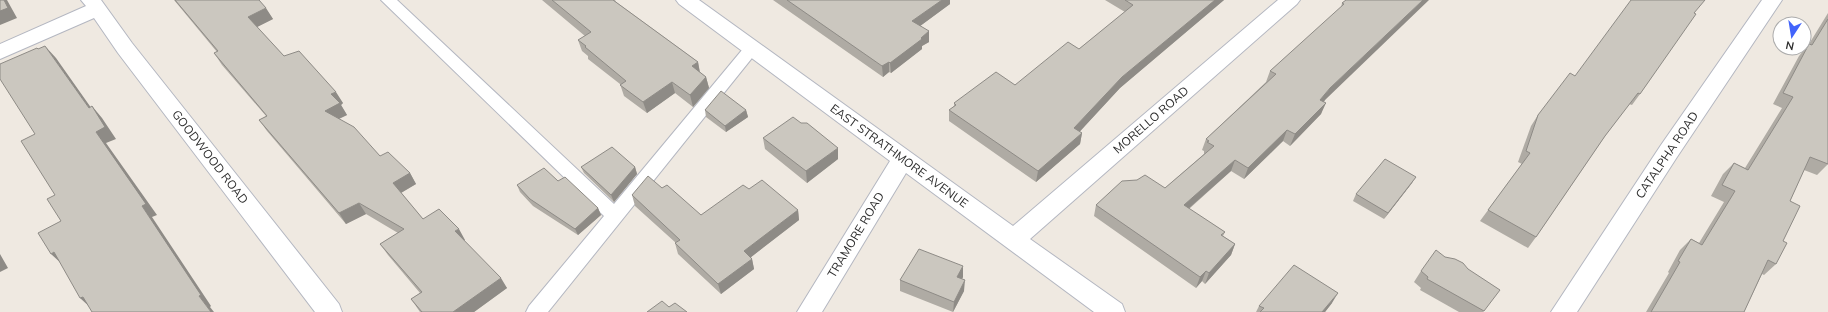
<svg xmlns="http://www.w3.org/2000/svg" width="1828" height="312" font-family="Mulish,sans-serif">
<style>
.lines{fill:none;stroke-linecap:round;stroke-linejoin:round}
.service-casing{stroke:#b4b7c1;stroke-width:2}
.minor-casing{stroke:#b4b7c1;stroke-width:2}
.service{fill:#fff;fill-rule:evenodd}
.minor{fill:#fff;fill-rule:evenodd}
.wall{fill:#afaba4}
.shaded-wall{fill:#8e8b86}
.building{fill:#cbc7bf;stroke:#8e8b86}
.labels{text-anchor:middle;stroke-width:4;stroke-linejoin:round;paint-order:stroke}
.street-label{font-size:12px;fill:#2e2e2e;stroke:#fff}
</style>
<rect width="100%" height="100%" fill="#efe9e1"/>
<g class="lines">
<defs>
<path id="service" d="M381,0H397L614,204L747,44L752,43L757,44L760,48L548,312H526L529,306L604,216Z"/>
<path id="minor" d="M81,0H101L132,43L339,304L342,312H315L118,53L94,18L0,59V44L86,6Z
M676,0H699L1013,226L1278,0H1300L1297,4L1030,239L1122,304L1125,312H1094L906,173L822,312H797L890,161L679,4Z
M1762,0H1782L1677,157L1577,312H1551L1661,145Z"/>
</defs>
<use href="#service" class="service-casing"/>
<use href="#minor" class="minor-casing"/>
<use href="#service" class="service"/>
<use href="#minor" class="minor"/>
</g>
<path class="wall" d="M174,0H259L273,19L257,27L284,56L343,103L341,105L347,115L339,119L380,156L410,173L416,184L401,193L423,219L465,240L464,241L507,288L474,312H420L411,299L420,293L388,255L380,244L398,233L366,214L346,224L267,131L259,120L266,116L222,65L214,53L217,52Z
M542,0H615L616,2L698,62L700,72L706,77L709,88L693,107L675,93L647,113L624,96L620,84L588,59V56L582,51L578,40L585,36Z
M773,0H950V4L920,26L929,42L922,46V49L891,73L889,72L883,77Z
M1105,0H1224L1120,88L1079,132L1082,133L1080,144L1036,182L949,121V110L954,106V103L1015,85L1079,49L1125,12Z
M1346,0L1325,100L1324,102L1321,114L1290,146L1283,141L1244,179L1231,171L1189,209L1225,232L1223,236L1235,244L1231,255L1205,284L1202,281L1196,288L1094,216L1096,205L1165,188L1204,154V151L1202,150L1206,139L1266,82L1270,71L1341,8L1342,3Z
M1695,13L1640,94L1632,105L1629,104L1605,136L1536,237L1528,248L1480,221L1522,164L1518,162L1531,126L1538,115L1575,76Z
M1828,13V164L1817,175L1804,170L1790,201L1783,241L1776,264L1764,275L1762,274L1744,312H1646L1669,273L1668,272L1680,250L1691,239L1699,243L1724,202L1711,196L1723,174L1734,163L1745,168L1782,108L1773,104L1799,56L1809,44Z
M705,110H746L748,117L726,132L706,117Z
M763,138L838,159L807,183L765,149Z
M581,167H635L637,174L614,202L584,173Z
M1412,183L1384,219L1353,201L1356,194Z
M517,185L598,208L601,215L578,235L533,206L520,192Z
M662,188L701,215L749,189L798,210L799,220L751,257L752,259L754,269L721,294L678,254L675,243H676L635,206L632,195Z
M1445,257L1468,269L1484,311L1483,312H1459L1420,290L1421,288L1414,282L1421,271Z
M963,277L962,279L964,291L953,312L900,291V280Z
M1332,303L1325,312H1256L1259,306Z"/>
<path class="shaded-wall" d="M4,0H7L17,18L0,25V11Z
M942,0H950V4L912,32V21Z
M1215,0H1224L1120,88L1073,139L1074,128L1122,77Z
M1423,0H1429L1325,100L1315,111L1320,100L1330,88Z
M266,8L273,19L255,28L248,17Z
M929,31V42L922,46V49L891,73L890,63Z
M45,46L56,58L99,119L89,108Z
M698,62L700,74L692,66Z
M889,62V72L883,77L882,66Z
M706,77L709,88L693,107L690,95Z
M672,82L675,93L647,113L643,102Z
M336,92L343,103L341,105L347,115L332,122L325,111L331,94Z
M1326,103L1321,114L1290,146L1295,134Z
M92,106L102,118L116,139L106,143L157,215L152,217L211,306L210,307L214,312H211L199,296L142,206L96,132Z
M746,110L748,117L726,132L725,126Z
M1287,130L1283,141L1244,179L1248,168Z
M1082,133L1080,144L1036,182L1038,171Z
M838,148V159L807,183L806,171Z
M1235,160L1231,171L1180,216L1184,205Z
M635,167L637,174L614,202L611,195Z
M410,173L416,184L399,194L393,183Z
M1416,177L1412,183L1384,219L1388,213Z
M359,203L366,214L346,224L339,213Z
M598,208L601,215L578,235L575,229Z
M798,210L799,220L746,261L744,251Z
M459,229L465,240L462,242L455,231Z
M1235,244L1231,255L1205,284L1209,273Z
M54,252L63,265L51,254Z
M0,254L8,268L0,272Z
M752,259L754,269L721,294L718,284Z
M963,266V277L957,288V277Z
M1206,271L1202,281L1196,288L1200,277Z
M501,278L507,288L474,312H453Z
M965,280L964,291L953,312L954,302Z
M1338,293L1332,303L1325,312H1322Z
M83,297L92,309L80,298Z"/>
<path class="building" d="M0,0H4L8,8L0,11Z
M175,0H259L266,8L248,17L284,56L299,51L336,92L331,94L340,103L325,111L354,127L380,156L388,152L410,173L393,183L423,219L439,209L459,229L455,231L501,278L453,312H422L411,299L422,292L380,244L404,229L359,203L339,213L259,120L267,116L214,53L218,51Z
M552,0H613L698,62L692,66L706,77L690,95L672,82L643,102L620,85L626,81L585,47L586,46L578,40L591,32Z
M787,0H942L912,21L929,31L921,38L922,39L890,63L889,62L882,66Z
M1125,0H1215L1122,77L1074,128L1082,133L1038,171L949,110L956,105L954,103L996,72L1015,85L1068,42L1079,49L1133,5Z
M1346,0H1423L1330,88L1320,100L1326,103L1295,134L1287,130L1248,168L1235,160L1184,205L1225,232L1221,235L1235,244L1209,273L1206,271L1200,277L1096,205L1122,181L1137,180L1145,175L1165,188L1214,146L1207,142L1209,141L1206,139L1276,74L1270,71L1344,4L1342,3Z
M1631,0H1705L1694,13L1696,14L1640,94L1638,93L1605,136L1536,237L1488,210L1530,153L1526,151L1538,115L1570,73L1575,76Z
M1828,19V164L1810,157L1790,201L1800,206L1783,241L1787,243L1776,264L1768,260L1744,312H1651L1680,262L1678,261L1691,239L1702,245L1735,191L1722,185L1734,163L1748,170L1793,97L1783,93L1809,44L1812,45Z
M45,46L89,108L92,106L105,127L96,132L146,204L142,206L201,295L199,296L211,312H92L83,297L80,298L54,252L51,254L38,233L61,221L47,199L55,195L21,141L35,134L0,79V64L37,48L38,49Z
M721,91L746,110L725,126L705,110Z
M793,117L801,123H807L838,148L806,171L763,138Z
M612,147L635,167L611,195L581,167Z
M1385,159L1416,177L1388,213L1356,194Z
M544,168L558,181L565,177L598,208L575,229L530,199L517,185Z
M648,176L662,188L667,185L701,215L743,185L749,189L762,180L798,210L744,251L752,259L718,284L675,243L680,240L632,195Z
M919,249L963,266L957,277L965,280L954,302L900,280Z
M1436,250L1445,257L1455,259L1463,263L1468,269L1500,290L1484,311L1427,279L1428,277L1421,271Z
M1294,265L1338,293L1322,312H1260L1264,308L1259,306Z
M662,301L669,307L675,303L687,312H647Z"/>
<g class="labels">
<g class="street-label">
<text transform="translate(1151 120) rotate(-41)" y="4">MORELLO ROAD</text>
<text transform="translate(1667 155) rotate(-56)" y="4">CATALPHA ROAD</text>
<text transform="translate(899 156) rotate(36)" y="4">EAST STRATHMORE AVENUE</text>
<text transform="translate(210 157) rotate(52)" y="4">GOODWOOD ROAD</text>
<text transform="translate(856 235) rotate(-59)" y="4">TRAMORE ROAD</text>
</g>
</g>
<g transform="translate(1792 36) rotate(192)"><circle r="19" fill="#ffffff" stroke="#ababab"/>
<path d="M0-3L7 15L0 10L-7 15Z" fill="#4264fb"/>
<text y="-6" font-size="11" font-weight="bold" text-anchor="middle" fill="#2e2e2e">N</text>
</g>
</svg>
